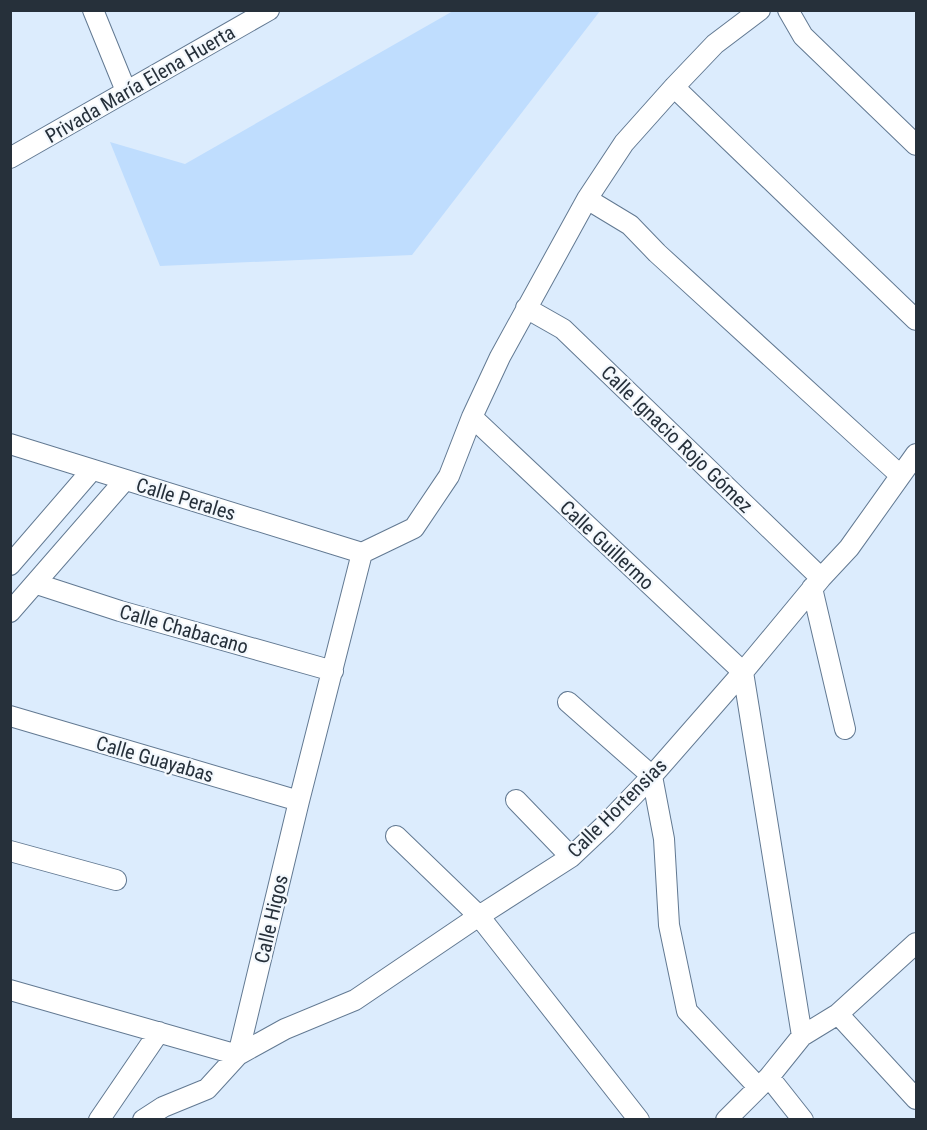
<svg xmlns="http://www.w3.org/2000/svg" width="927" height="1130" font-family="'Roboto Condensed',sans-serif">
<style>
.green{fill:#bfddfe}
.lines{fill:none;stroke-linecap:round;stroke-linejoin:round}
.minor-casing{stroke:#627992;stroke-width:22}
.minor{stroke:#fff;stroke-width:20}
.labels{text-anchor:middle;stroke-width:4.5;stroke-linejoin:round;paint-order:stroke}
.street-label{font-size:20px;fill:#26303a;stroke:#f3f8fd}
</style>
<rect width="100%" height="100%" fill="#dcecfd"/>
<path class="green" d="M453,11H600L412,255L160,266L110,142L185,164Z"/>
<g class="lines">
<defs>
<path id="minor" d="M93,10L126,91
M788,10L803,36L916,145
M674,87L916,320
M10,158L269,10
M587,199L630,225L657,253L900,475
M526,308L563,329L821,578
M472,417L743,672L802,1036
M10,444L362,553
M362,553L414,528L449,476L472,417L500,357L587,199L624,143L674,87L715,44L760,10
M10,565L92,470
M37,584L120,611L333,671
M812,588L845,729
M10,612L125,480
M568,702L652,776L664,839L669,925L687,1011L758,1087
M10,716L299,801
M516,800L571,857
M396,836L479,916L639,1120
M10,851L116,880
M10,990L238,1055L299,801L362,553
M838,1014L916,1099
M769,1077L803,1120
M99,1120L159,1032
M143,1120L163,1107L207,1089L238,1055L285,1029L355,1000L479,916L571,857L606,824L652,776L743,672L821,578L849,548L916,454
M726,1120L769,1077L802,1036L838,1014L916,943"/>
</defs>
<use href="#minor" class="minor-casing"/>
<use href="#minor" class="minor"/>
</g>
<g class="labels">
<g class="street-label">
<text transform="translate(140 84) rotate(-30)" y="7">Privada María Elena Huerta</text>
<text transform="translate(677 439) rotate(44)" y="7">Calle Ignacio Rojo Gómez</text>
<text transform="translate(186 499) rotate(17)" y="7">Calle Perales</text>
<text transform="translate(607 545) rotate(43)" y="7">Calle Guillermo</text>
<text transform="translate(184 629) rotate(16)" y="7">Calle Chabacano</text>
<text transform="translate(155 759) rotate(16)" y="7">Calle Guayabas</text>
<text transform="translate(617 808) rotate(-45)" y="7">Calle Hortensias</text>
<text transform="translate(271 919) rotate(-77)" y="7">Calle Higos</text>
</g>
</g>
<rect width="927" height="1130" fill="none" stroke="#26303a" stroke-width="24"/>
</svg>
